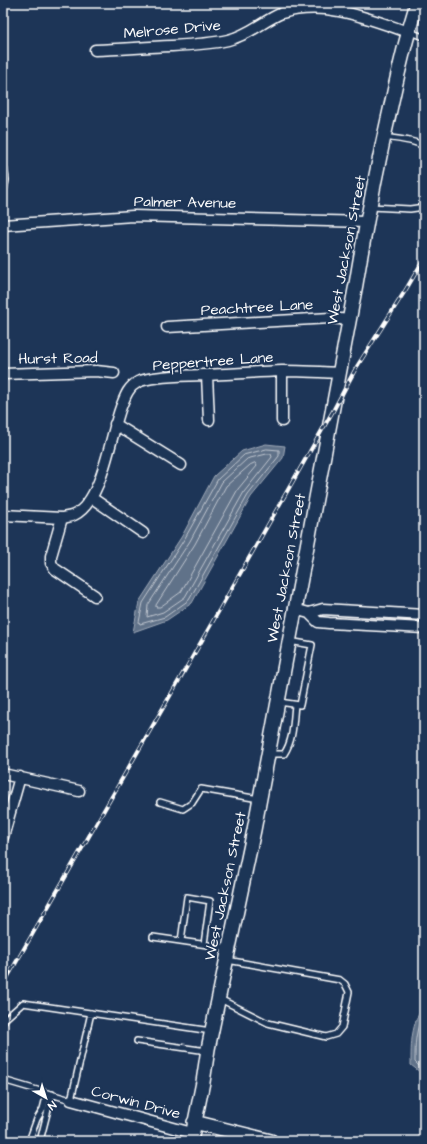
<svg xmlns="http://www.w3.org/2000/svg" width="427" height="1144" font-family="'Architects Daughter',sans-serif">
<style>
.water{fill:#617289;stroke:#a0aab8}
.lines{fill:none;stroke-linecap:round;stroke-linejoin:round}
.shore{stroke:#c0c7d0;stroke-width:1}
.service-casing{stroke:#fff;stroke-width:8}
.minor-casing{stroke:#fff;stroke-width:13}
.tertiary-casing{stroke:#fff;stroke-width:16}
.service{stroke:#1d3557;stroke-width:5}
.minor{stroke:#1d3557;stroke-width:10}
.tertiary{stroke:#1d3557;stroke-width:13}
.rail-casing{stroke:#fff;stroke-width:4}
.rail{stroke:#1d3557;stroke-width:2.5;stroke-dasharray:8;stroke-linecap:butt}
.labels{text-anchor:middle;stroke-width:4;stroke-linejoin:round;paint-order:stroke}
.street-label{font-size:15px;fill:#fff;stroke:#1d3557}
</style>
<rect width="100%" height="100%" fill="#1d3557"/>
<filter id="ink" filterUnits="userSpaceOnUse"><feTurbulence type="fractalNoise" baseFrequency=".025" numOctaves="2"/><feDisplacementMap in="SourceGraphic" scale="8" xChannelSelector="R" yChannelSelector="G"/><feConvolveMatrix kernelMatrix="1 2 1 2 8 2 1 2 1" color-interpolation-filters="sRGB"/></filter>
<g filter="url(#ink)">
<path class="water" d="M266,444L285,446L283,458L251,497L192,603L167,620L133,632L139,602L182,536L214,476L242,451Z
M424,1006V1073L420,1072L411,1065C411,1044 411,1023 424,1006Z"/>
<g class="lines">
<path class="shore" d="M267,449L279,450V456L248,495L189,600L165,617L140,624L139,622L143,603L185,538L218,479L244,455Z
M267,454H271L272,457L244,492L185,597L163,612L147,617L148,605L190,541L222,482L247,459Z
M255,463L257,466L238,489L181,592L160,607H156V605L195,544L226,486L250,465Z
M424,1013C415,1029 415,1045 415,1062L421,1068L424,1069
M424,1024L421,1039L420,1060L424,1064"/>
<defs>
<path id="service" d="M409,32L424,37
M385,137C395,139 417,140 424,147
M3,159L6,180L3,195
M371,207L410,209L424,207
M279,702L300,705L312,645L289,641
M269,754H284C294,739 293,722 295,705
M160,802L183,809L192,803L201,789L259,799
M153,937L228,948
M181,941L187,897L210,901L204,944
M220,999L268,1023L326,1037L336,1034L342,1027L349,992L345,984L340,980L227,960
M3,1024L5,1019L23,1003L211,1031
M137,1041L207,1051
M3,1080L71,1100L91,1013
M29,1141L37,1119L43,1109L47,1093
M40,1141L52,1094"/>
<path id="minor" d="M95,50C121,49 146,47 171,46C190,45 210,44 228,40C249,35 263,21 282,13C325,0 367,18 408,32
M3,225L133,216L367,222
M167,327L331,318L349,320
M282,371V421
M3,374L96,371L114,373
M207,375L209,420
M115,424L181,465
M92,498L143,533
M3,515L62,518
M95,596L55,569L51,563V556L62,518C66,517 70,517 74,515C103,501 110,436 121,407C125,397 128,387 138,382C153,375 186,376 203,375C230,374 256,372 282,371C301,371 320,372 340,373
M294,609L309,613L323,609L424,615
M309,613L318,622L329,623L424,628
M3,774L79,791
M3,837L20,777
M71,1100L192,1133"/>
<path id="tertiary" d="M194,1122L271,1141
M191,1141L203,1082L208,1049L229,948L254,830L356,284C366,223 378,162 392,101C399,68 407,35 417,3"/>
</defs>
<use href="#service" class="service-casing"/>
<use href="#minor" class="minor-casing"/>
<use href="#tertiary" class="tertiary-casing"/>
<use href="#service" class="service"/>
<use href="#minor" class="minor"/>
<use href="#tertiary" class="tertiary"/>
<defs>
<path id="rail" d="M3,985L189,663L333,411L356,368L405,291L424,259"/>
</defs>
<use href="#rail" class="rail-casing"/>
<use href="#rail" class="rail"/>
</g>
</g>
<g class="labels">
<g class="street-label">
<text transform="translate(172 29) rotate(-5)" y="5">Melrose Drive</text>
<text transform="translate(185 202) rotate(1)" y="5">Palmer Avenue</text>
<text transform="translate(346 250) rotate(-79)" y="5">West Jackson Street</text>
<text transform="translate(257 307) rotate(-3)" y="5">Peachtree Lane</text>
<text transform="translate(58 358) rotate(-1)" y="5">Hurst Road</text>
<text transform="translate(213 361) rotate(-4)" y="5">Peppertree Lane</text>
<text transform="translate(286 568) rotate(-79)" y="5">West Jackson Street</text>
<text transform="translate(225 886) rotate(-78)" y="5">West Jackson Street</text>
<text transform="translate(136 1102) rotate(15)" y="5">Corwin Drive</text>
</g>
</g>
<rect width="427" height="1144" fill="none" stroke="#1d3557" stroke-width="16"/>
<rect x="8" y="8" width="411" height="1128" fill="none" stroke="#fff" stroke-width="1.5" filter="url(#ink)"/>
<g transform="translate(46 1098) rotate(141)" stroke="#1d3557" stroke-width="3" paint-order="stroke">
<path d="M0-3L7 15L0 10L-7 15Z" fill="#ffffff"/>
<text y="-6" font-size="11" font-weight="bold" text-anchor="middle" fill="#ffffff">N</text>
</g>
</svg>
